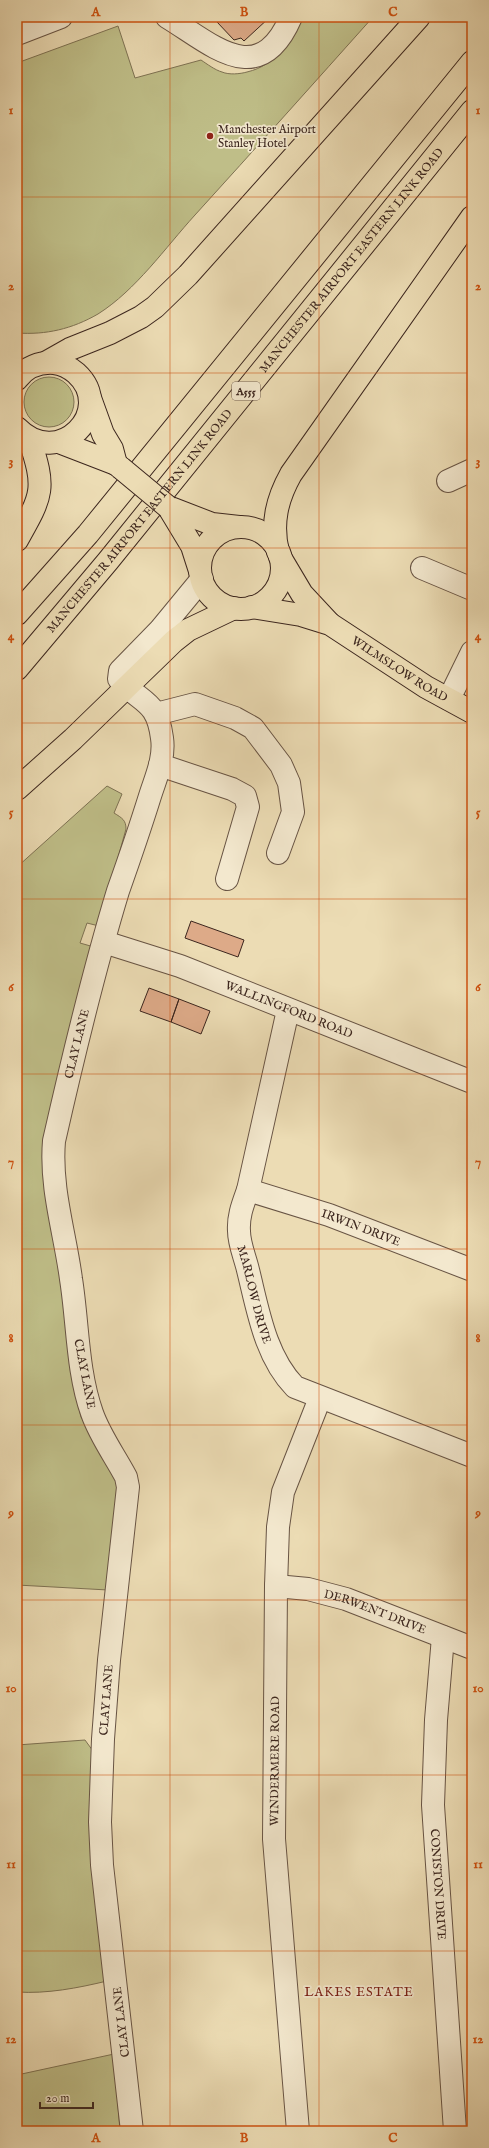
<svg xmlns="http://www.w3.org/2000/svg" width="489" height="2148" font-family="'IM FELL English',serif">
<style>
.green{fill:#bfbe88;stroke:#7e7253}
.building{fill:#da8;stroke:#3c261e}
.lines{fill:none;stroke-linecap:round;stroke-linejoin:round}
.minor-casing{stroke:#685444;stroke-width:24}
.major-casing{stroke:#3c261e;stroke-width:24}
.highway-casing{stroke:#3c261e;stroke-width:24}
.minor{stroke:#f3e8ce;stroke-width:22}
.major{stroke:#ecdcb4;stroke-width:22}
.highway{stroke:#ecdcb4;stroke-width:22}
.major-bridge-casing{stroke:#3c261e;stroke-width:24;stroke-linecap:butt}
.major-bridge{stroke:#ecdcb4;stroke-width:22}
.grid{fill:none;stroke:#ce510f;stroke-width:1;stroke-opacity:0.55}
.poi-dot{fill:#8f2418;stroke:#f3e8ce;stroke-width:1.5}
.labels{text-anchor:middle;stroke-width:3.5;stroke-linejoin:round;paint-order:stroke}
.shield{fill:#f3e8ce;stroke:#736053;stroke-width:1}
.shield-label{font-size:11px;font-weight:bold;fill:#3c261e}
.poi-label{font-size:12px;fill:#3c261e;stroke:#f3e8ce;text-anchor:start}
.street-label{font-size:12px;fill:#3c261e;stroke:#f3e8ce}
.neighbourhood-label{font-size:13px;letter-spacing:1px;fill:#7a1f14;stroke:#f3e8ce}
.neatline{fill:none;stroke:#ce510f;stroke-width:1.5}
.grid-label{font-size:13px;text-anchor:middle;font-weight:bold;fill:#ce510f}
</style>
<rect width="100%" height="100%" fill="#ecdcb4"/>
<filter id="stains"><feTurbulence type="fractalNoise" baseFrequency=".005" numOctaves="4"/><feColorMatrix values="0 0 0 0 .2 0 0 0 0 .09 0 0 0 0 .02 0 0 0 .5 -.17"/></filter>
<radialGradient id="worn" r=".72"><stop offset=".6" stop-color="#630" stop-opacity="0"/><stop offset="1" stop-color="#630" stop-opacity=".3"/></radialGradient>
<path class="green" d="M300,17H373C314,83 255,149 195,215C165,248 136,290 98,314C72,329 46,335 17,333V63L118,26L135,78L201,60C207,64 215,70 222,72C229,75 240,74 247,72C277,65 287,42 300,17Z
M24 402a25 25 0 1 1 50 0a25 25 0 1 1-50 0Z
M107,786L122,794L114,813C122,818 126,820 126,829L99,926L87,923L80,943L94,947L77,1005L55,1233L73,1382L81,1417L118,1475L108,1590L17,1585V867Z
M85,1740L93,1751L107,1981C78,1988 47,1994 17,1992V1745Z
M114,2054L120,2131H17V2075Z"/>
<path class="building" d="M222,17H270L244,41L241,38L234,40L217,22Z
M191,921L244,940L238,957L185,938Z
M149,988L179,999L171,1022L140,1011Z
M179,999L210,1011L201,1034L171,1022Z"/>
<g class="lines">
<defs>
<g id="minor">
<path d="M167,17C213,45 259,91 291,17"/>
<path d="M17,34L61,17"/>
<path d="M448,481L472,470"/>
<path d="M422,568L472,589"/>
<path d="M449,699L472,652"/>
<path d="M156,714L195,704L235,718L253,728L281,765L289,783L293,812L278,853"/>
<path d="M160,765L232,789L245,796L248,807L227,879"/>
<path id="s1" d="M104,942L180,966L472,1082"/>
<path id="s2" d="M288,1010L248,1190C243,1204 238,1216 239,1231C239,1244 245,1257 248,1270C258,1310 265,1356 295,1387L472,1456"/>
<path id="s3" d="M248,1190L329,1215L472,1270"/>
<path id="s4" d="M276,1586L308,1589L346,1599L472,1648"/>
<path id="s5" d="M443,1637L436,1720L433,1805L455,2131"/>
<path id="s6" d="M132,2131L102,1865L100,1822L103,1739L109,1660L128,1487L126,1477C115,1456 100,1436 92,1413C77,1371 78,1323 71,1279C65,1233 50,1188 54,1141C73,1057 93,973 118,891C129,860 140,828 150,796C156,777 165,758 162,738C157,699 141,704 119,679L120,671L160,630L202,579"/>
<path id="s7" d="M298,2131L274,1839L276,1586L278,1527L283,1492L320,1398"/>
</g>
<g id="major">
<path d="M17,379C26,367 40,362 54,363C63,364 70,368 76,373C117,410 59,471 17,428"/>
<path d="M90,398L103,434L112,449L116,464"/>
<path d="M59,442L116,464L121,468"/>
<path d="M168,507L212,524L239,527"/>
<path d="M169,508L192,546L200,571"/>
<circle cx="241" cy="568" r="41"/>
<path d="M280,557L302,594L329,623"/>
<path id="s8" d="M252,607L301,615L330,624L426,687L472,712"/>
</g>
<g id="highway">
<path d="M47,362L70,349L110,333L141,317L155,307L188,275L419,17"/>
<path d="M17,540C43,494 46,489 29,438"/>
<path d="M278,552C271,523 277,499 291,474L472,217"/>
<path d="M17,614L88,534L472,62"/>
<path id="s9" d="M17,669L108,561L472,111"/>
<path d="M17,789L73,739L174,641L188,630L234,608"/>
</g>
</defs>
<use href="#minor" class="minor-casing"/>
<use href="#major" class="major-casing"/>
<use href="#highway" class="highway-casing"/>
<use href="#minor" class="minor"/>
<use href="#major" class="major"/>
<use href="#highway" class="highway"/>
<defs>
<path id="major-bridge" d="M121,468L168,507"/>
</defs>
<use href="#major-bridge" class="major-bridge-casing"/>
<use href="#major-bridge" class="major-bridge"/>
</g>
<path class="grid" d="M170,17V2131M319,17V2131M17,197H472M17,373H472M17,548H472M17,723H472M17,899H472M17,1074H472M17,1249H472M17,1425H472M17,1600H472M17,1775H472M17,1951H472"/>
<circle class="poi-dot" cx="210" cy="136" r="4"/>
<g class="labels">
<rect class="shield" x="232" y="382" width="28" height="18" rx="3"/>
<g class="shield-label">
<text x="246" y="395">A555</text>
</g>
<g class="poi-label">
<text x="218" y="133">Manchester Airport<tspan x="218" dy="14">Stanley Hotel</tspan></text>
</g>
<g class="street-label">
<text dy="4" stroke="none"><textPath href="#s9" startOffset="528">MANCHESTER AIRPORT EASTERN LINK ROAD</textPath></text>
<text dy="4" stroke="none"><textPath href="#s9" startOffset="192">MANCHESTER AIRPORT EASTERN LINK ROAD</textPath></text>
<text dy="4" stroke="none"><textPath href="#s8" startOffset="163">WILMSLOW ROAD</textPath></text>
<text dy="4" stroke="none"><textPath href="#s1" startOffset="197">WALLINGFORD ROAD</textPath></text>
<text dy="4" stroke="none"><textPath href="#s6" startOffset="1105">CLAY LANE</textPath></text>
<text dy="4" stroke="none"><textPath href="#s3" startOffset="119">IRWIN DRIVE</textPath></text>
<text dy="4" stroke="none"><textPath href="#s2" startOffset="292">MARLOW DRIVE</textPath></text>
<text transform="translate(85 1374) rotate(79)" y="4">CLAY LANE</text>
<text dy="4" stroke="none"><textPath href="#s4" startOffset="103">DERWENT DRIVE</textPath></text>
<text dy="4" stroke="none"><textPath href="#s6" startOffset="433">CLAY LANE</textPath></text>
<text dy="4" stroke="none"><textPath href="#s7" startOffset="371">WINDERMERE ROAD</textPath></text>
<text dy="4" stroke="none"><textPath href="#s5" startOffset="248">CONISTON DRIVE</textPath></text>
<text transform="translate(121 2022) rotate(-97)" y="4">CLAY LANE</text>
</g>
<g class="neighbourhood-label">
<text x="359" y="1996">LAKES ESTATE</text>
</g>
</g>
<rect width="489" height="2148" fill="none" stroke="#ecdcb4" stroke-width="44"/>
<path d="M40 2102v6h53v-6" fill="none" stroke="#3c261e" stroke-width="2"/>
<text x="46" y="2102" font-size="12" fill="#3c261e" stroke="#f3e8ce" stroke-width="3" paint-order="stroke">20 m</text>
<rect x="22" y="22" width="445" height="2104" class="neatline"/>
<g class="grid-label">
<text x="96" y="16">A</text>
<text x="244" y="16">B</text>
<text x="393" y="16">C</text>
<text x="11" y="114">1</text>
<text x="478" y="114">1</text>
<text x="11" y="290">2</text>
<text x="478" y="290">2</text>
<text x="11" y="465">3</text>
<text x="478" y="465">3</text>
<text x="11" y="640">4</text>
<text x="478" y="640">4</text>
<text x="11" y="816">5</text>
<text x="478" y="816">5</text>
<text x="11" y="991">6</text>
<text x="478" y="991">6</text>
<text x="11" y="1166">7</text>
<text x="478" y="1166">7</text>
<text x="11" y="1342">8</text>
<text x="478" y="1342">8</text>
<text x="11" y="1517">9</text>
<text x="478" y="1517">9</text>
<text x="11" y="1692">10</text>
<text x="478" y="1692">10</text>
<text x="11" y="1868">11</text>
<text x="478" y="1868">11</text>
<text x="11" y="2043">12</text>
<text x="478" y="2043">12</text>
<text x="96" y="2142">A</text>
<text x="244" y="2142">B</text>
<text x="393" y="2142">C</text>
</g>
<rect width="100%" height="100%" filter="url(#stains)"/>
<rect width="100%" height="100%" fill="url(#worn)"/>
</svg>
